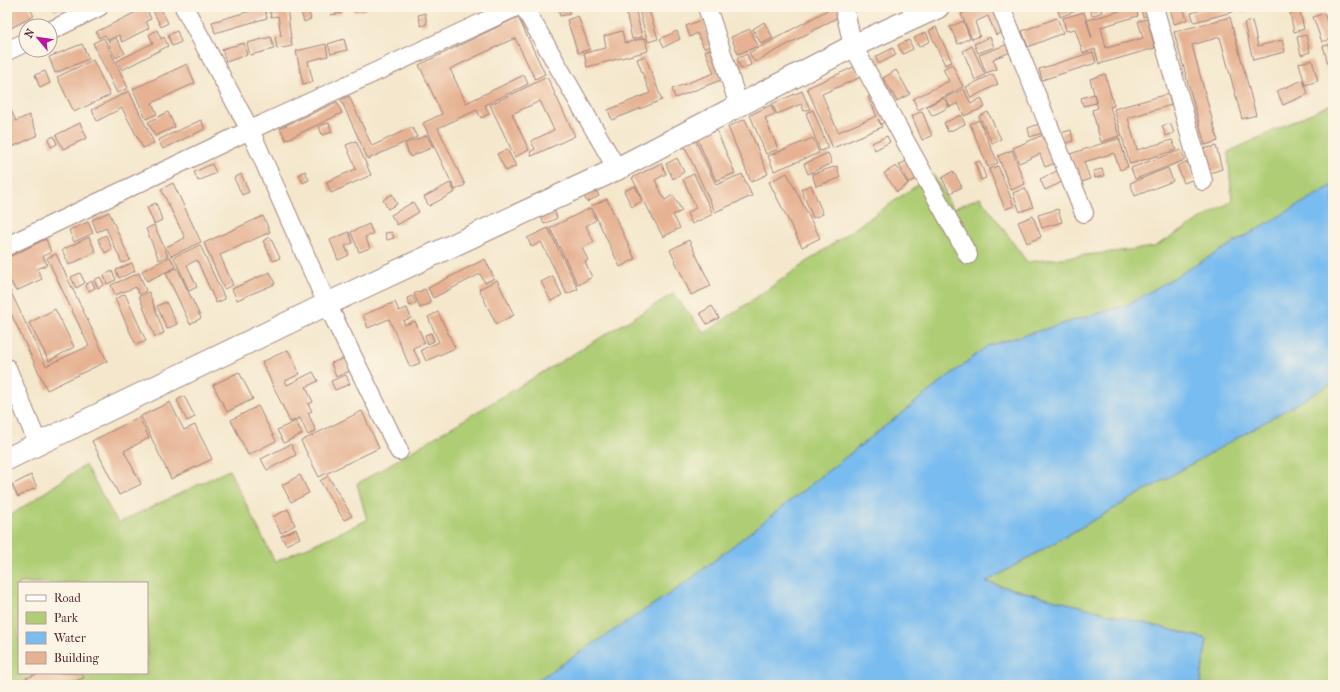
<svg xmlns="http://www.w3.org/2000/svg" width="1340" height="692" font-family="'IM FELL French Canon',serif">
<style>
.green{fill:#afcd74;stroke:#7c7650;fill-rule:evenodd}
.water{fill:#79bcef;stroke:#626e8d}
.building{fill:#e6b293}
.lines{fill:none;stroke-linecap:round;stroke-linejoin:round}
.street-casing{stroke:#9f837c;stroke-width:20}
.secondary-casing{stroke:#9f837c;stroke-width:24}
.street{stroke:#fff;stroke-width:18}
.secondary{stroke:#fff;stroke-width:22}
</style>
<rect width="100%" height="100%" fill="#fcf5e5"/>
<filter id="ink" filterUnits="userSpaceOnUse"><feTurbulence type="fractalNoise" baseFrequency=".025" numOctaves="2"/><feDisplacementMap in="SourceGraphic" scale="8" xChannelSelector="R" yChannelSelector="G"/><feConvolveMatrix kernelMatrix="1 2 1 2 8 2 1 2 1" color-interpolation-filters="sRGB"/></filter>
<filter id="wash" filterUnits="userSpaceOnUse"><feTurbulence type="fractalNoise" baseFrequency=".012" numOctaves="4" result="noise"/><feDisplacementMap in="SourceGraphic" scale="16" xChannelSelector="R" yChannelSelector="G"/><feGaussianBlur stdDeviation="0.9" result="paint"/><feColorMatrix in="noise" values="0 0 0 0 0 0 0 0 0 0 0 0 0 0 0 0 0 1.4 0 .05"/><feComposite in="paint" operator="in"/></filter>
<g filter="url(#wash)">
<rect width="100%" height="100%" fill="#f4e7cc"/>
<path class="green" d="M1333,103V185L1127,305L987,346L683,585L530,685H7V518L85,465L118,523L229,470L275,562L367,520L357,484L673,294L705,333L933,174L953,209L980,197L1027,262L1154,247L1232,201L1228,152ZM19,583H147V673H19Z
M1333,383V685H1200L1207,639L986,582Z"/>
<path class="water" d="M1333,185V383L986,582L1207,639L1200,685H530L683,585L987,346L1127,305Z"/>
<g id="blocks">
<path class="building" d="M7,7H29L34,16L11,28L7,20Z
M52,7H63L54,11Z
M146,7L151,19L146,21L149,28L122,42L119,35L108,40L105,35L99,38L96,32Z
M151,7H160L168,23L161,27Z
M264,7L267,18L215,33L212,22Z
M269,7H287L292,46L277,49L275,37L281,36L278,16L271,17Z
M330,7H340L342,13L331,15Z
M353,7H365L366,10L354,12Z
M558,7H568L570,14L560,16Z
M625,7H635L642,37L632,39Z
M638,7H648L658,39L648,42Z
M833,7H841L844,14L755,62L749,53Z
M977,7H995L1005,31L996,35L988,16L975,22L980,36L972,39L961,14Z
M1057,7H1086L1060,17Z
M1089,7H1100L1102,12L1092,16Z
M1135,7L1138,16L1101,27L1106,48L1143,38L1138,21L1147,19L1155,48L1099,64L1095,49L1083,53L1075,29L1066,31L1063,18L1084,12L1092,39L1087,20Z
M1140,7H1150L1151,15L1143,17Z
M1170,7H1183L1187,20L1174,24Z
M1212,7H1232L1233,12L1194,22L1191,13Z
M1241,7H1250L1251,10L1242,13Z
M308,10L311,19L304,22L301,12Z
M1300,11L1304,29L1294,32L1290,13Z
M425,13L427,24L421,26L418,15Z
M1324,13L1333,38L1322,42L1313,17Z
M578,16L590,49L578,53L567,20Z
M518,17L545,74L535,79L515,38L450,69L466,103L524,75L528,84L485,105L489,114L481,118L477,110L438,128L465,185L455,190L423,123L442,114L419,65Z
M1230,17L1256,115L1242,119L1220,37L1192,45L1218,141L1205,145L1174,32Z
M1057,18L1063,33L1028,47L1022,31Z
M703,19L713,45L704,48L697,33L690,37L686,26Z
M963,21L970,38L958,44L950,27Z
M1252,21L1258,46L1282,40L1285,52L1253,60L1244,23Z
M764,22L773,38L761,44L753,29Z
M936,27L952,62L945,65L929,31Z
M750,29L758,46L738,54L731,37Z
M157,30L161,39L164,37L168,46L122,70L117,61L153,43L149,35Z
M177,31L181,42L172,46L168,35Z
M622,31L625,43L645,38L648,51L587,67L584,53L606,48L604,36Z
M677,31L680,39L664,47L660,39Z
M926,32L930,41L919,47L914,38Z
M1306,35L1310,52L1301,55L1297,37Z
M271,37L274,49L250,55L247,43Z
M990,37L994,47L978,53L974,44Z
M104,38L128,88L117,93L93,43Z
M116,38L125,53L116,58L108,42Z
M344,39L347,50L331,54L328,44Z
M909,40L913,49L903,54L898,45Z
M244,43L247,55L226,62L222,49Z
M82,44L89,59L55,73L49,57Z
M326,44L328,56L308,61L313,82L303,84L296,51Z
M1008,44L1011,52L993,59L997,69L986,73L979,55Z
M1333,44V63L1328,64L1323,46Z
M972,46L985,75L975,80L963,51Z
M715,47L726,78L675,98L672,89L714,73L705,51Z
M893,48L896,55L879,64L875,57Z
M1093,52L1096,63L1042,80L1039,69Z
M747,54L751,65L741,69L737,59Z
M645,56L662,100L612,120L608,110L650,93L637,59Z
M93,60L110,95L74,112L57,77Z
M1312,60L1318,81L1305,85L1299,63Z
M187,64L195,83L152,103L157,114L146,119L133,89Z
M952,64L963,87L918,110L913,99L949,81L943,69Z
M856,66L861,77L822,94L838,132L877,116L868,97L877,92L890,119L881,124L878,119L882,127L833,148L807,88Z
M896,70L910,94L897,101L883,78Z
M45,71L50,83L40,88L35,75Z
M993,74L998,84L971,98L966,87Z
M1105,74L1114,106L1110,107L1119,136L1101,142L1092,110L1098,108L1090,79Z
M547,77L575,136L532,156L530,152L535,149L531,141L554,130L540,101L512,114L529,150L515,157L490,105Z
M1303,80L1308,94L1283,105L1277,91Z
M964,89L971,104L981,98L985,107L964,116L958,103L950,107L946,97Z
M129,91L154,143L143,148L122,108L97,121L92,110Z
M802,91L810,109L804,111L801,104L777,114L772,104Z
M1094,94L1096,103L1083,106L1081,98Z
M1168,94L1171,105L1128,118L1137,150L1172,140L1176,150L1130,164L1114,109Z
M349,96L372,146L412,127L417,137L368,159L341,100Z
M944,98L949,107L932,116L927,106Z
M7,102L16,121L29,115L38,135L8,149Z
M337,102L342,113L286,140L280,128Z
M771,105L775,114L765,118L778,149L766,154L750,115Z
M813,110L828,148L820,151L806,113Z
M922,111L932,136L922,140L912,116Z
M168,112L175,127L155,136L148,122Z
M988,112L1001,139L992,143L979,116Z
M961,115L965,124L948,132L944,123Z
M745,119L768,174L751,182L728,127Z
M201,120L205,129L163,149L158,140Z
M979,120L998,163L988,167L970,124Z
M80,123L87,138L63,149L56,135Z
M329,123L332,132L322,135L319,126Z
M1170,123L1174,133L1166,136L1162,126Z
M1039,124L1042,133L1030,137L1028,128Z
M716,129L735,173L716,181L697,138Z
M1071,130L1073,141L1063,144L1061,133Z
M427,135L433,147L410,157L405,144Z
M1043,135L1055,163L1045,167L1040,154L1019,163L1013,148Z
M54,136L57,144L51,147L48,139Z
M887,136L890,142L875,150L872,143Z
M813,138L819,153L774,171L768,156Z
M1119,138L1128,167L1120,170L1114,153L1084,162L1090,179L1079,183L1070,154Z
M695,139L716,185L742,174L752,196L715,212L684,145Z
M356,141L371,175L331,193L326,182L356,169L346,145Z
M1216,146L1222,169L1210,173L1203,149Z
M507,149L516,166L506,171L497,154Z
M1012,150L1025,184L1011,190L998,156Z
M1181,150L1185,160L1135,179L1131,168Z
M828,153L832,163L808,174L804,164Z
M677,158L684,172L673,179L666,164Z
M908,160L918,178L908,183L899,165Z
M980,161L986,178L981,180L975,163Z
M1187,162L1194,179L1184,183L1177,166Z
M661,163L666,174L655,180L665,200L673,195L682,211L673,215L680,228L663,237L632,178Z
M212,164L216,173L198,181L194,172Z
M837,166L840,178L816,186L812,174Z
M896,166L908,184L897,192L884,173Z
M998,166L1014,206L1005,209L989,169Z
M1168,168L1173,181L1135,196L1130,183Z
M1102,169L1104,176L1095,178L1093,171Z
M305,171L309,180L303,183L299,174Z
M953,171L962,187L950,193L942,178Z
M1057,171L1062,182L1045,190L1040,179Z
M787,173L820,238L802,247L769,182Z
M241,174L249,192L242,195L234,178Z
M694,174L713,214L692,224L687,213L696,208L683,179Z
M173,183L201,242L171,256L166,247L185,238L161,189Z
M450,183L455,192L429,206L424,197Z
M811,185L823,214L813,218L801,189Z
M635,186L642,201L632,207L624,191Z
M595,188L599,196L587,202L583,194Z
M1025,188L1033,207L1020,212L1013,193Z
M392,194L397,204L388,209L383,200Z
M607,199L635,259L620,267L591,206Z
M413,202L419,212L397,225L391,215Z
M156,203L162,220L154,224L147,207Z
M590,208L596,220L586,226L594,242L582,248L588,260L585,262L592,277L578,285L550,228Z
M1058,209L1062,222L1042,228L1038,215Z
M554,210L557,218L544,224L541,217Z
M109,212L130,260L122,263L106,228L97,232L92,220Z
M263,216L270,232L220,255L233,285L224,289L204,243Z
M1033,216L1041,237L1027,243L1018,222Z
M88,222L93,233L74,242L69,230Z
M369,224L373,234L365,237L370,248L359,252L351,232Z
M154,225L168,256L159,260L146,229Z
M548,228L578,289L567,294L541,242L532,247L527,238Z
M349,232L353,243L345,246L349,255L338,260L330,240Z
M392,232L394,238L387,240L385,233Z
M106,235L112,249L105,253L98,239Z
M89,237L96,252L69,265L62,250Z
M270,237L280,258L273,261L263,241Z
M46,239L51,252L43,256L47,265L37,269L42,279L16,291L11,282L7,283V258Z
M689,240L711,286L691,295L670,250Z
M200,245L225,299L216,303L197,260L187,265L197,287L189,291L174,257Z
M56,254L107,361L47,390L7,305V284L46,366L89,346L47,258Z
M170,257L176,267L147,281L142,271Z
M485,259L494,278L485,283L480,274L433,298L428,288Z
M132,263L135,271L119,278L116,270Z
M177,268L201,318L190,324L166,273Z
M112,271L116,280L107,284L104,275Z
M270,272L275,284L237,300L232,289Z
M80,273L85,283L76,288L71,277Z
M139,273L146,291L139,294L136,287L115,295L111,285Z
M553,276L562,295L551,301L541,282Z
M100,277L104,285L98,288L94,280Z
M497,280L514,315L496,324L479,289Z
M92,281L95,288L89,291L85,285Z
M425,289L431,303L420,308L414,294Z
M149,292L164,333L155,337L139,296Z
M125,294L146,341L136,345L115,299Z
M412,296L416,303L410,306L407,298Z
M166,302L177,324L167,329L157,306Z
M395,302L399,311L407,308L411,318L403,321L405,325L415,321L425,343L413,348L420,363L410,367L389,319L368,328L363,315Z
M712,306L719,318L707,324L700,313Z
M55,309L74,347L49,361L29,323Z
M438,312L455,348L426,361L421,350L439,342L428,317Z
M431,333L434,341L428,344L425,335Z
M288,350L300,374L285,381L287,385L313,372L318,381L306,387L313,402L308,404L312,411L308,413L316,431L308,435L300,418L290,422L262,362Z
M345,358L350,371L336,377L331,363Z
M239,372L253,399L227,412L213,385Z
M346,375L350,384L335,390L331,381Z
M184,396L195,417L187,421L177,400Z
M170,402L184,430L195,425L212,459L171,479L141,416Z
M258,406L276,441L248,455L231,420Z
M362,411L379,448L319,477L301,441Z
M139,417L149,438L124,451L141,484L119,495L92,441Z
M296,421L302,434L284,443L277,430Z
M291,444L296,455L267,470L261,459Z
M31,475L37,487L18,497L12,485Z
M300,475L309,493L291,502L282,485Z
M328,476L352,516L344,520L320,481Z
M288,509L295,525L281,533L273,517Z
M296,529L300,538L286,545L281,536Z
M40,673H82L84,678L63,685H19L18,681Z"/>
</g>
</g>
<g filter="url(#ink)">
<use href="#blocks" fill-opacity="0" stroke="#9f837c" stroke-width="1"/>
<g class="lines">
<defs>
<path id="street" d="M184,7L250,130L327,304L399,451
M524,7L617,169
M707,7L739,106
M844,7L853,46L968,255
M1001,7L1084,213
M1154,7L1203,181
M50,31L99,7
M7,51L26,42
M7,246L250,130L516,7
M7,368L38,444"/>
<path id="secondary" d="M7,459L327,304L617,169L853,46L938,7"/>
</defs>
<use href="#street" class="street-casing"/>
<use href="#secondary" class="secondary-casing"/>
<use href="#street" class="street"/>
<use href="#secondary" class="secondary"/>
</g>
</g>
<rect width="1340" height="692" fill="none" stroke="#fcf5e5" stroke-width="24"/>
<rect x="18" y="582" width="130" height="92" fill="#fcf5e5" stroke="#b59f9b"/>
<rect x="26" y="595" width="20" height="6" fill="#ffffff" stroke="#b59f9b"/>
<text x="54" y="602" font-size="12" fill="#4a1f2b">Road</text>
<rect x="26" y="612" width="20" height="12" fill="#afcd74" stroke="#b59f9b"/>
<text x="54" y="622" font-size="12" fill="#4a1f2b">Park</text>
<rect x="26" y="632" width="20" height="12" fill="#79bcef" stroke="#b59f9b"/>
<text x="54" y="642" font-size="12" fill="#4a1f2b">Water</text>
<rect x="26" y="652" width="20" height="12" fill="#e6b293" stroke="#b59f9b"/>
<text x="54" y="662" font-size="12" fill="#4a1f2b">Building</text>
<g transform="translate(38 38) rotate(299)"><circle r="19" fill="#fcf5e5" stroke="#b59f9b"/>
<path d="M0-3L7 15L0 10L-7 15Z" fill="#b5179e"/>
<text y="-6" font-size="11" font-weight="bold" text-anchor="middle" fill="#4a1f2b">N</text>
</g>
</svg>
